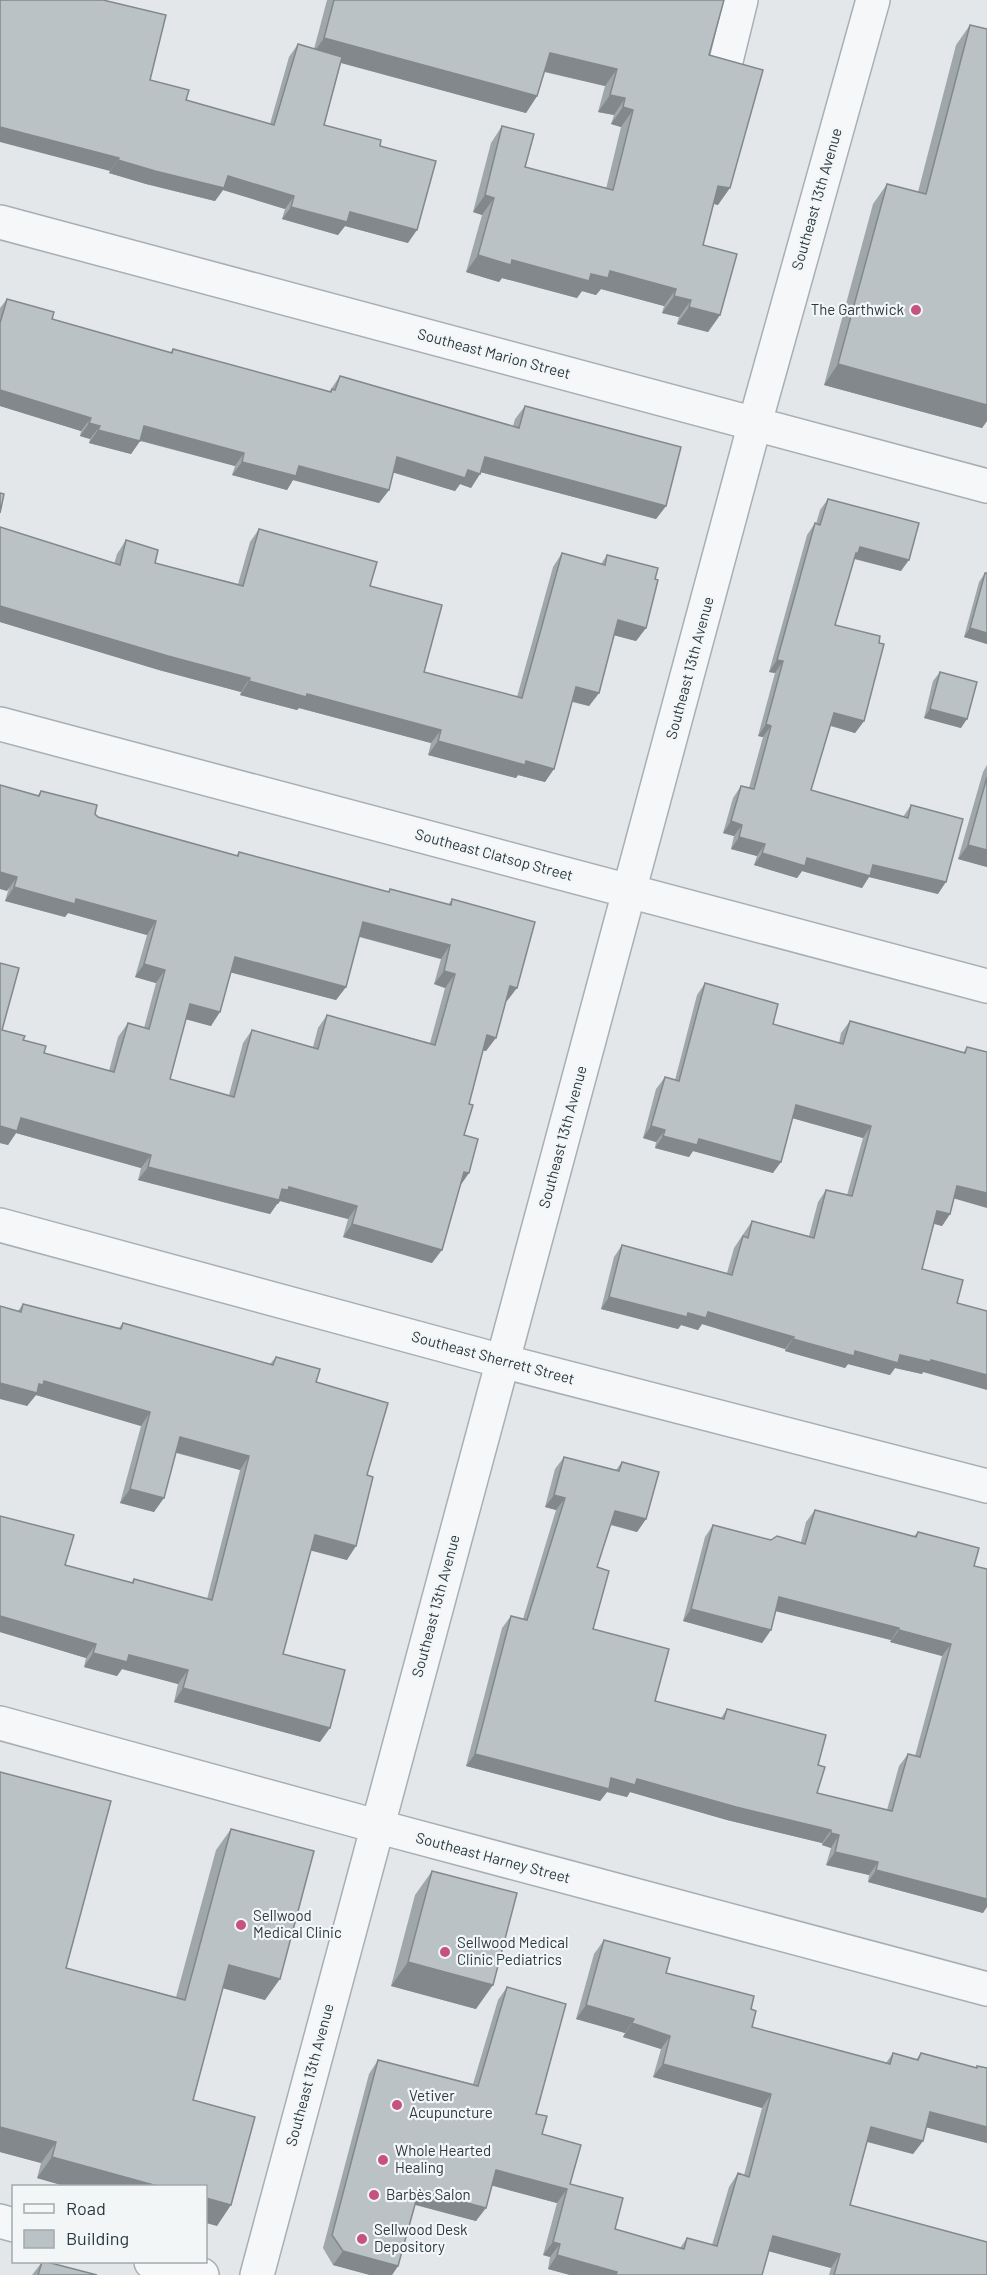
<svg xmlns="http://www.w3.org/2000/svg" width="987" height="2275" font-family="Barlow,sans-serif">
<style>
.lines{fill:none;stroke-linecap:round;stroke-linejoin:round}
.minor-casing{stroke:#a8afb4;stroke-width:36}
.minor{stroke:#f5f7f8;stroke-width:33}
.wall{fill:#a0a7aa;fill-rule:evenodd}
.shaded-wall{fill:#82888b}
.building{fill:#bac2c6;stroke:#82888b;stroke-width:1.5;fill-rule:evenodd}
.poi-dot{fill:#c55281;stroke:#f2f6f7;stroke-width:2}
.labels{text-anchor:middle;stroke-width:4.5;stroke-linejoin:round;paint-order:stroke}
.street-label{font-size:15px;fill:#2c3941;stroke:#f2f6f7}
.poi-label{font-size:15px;fill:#2c3941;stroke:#f2f6f7;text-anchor:start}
</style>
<rect width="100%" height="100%" fill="#e3e7ea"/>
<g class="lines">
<defs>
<path id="minor" d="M726,61L741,0
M0,222L987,486
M0,724L987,986
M0,1225L502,1361L987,1486
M0,1723L376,1826L987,1989
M0,2221L14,2225
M151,2262L202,2275
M257,2275L755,423L873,0"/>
</defs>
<use href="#minor" class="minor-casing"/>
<use href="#minor" class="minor"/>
</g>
<path class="wall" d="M327,0H724L709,55L718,205L714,204L703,245L720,315L708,332L677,324L679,317L662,313L664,306L601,289L596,295L582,291L577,298L502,278L499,282L466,272L482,215L473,212L491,143L502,126L525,167L606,189L621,127L611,124L614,115L598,112L605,86L544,72L537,96L526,113L341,63L324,125L380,146L408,243L345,226L338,235L282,219L285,209L223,190L215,201L146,184L109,173L150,80L186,100L270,124L289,57L298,44L314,49Z
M970,25L987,29V421L982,428L824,385L873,204L887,184L918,192L956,45Z
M7,299L52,319L170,353L173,349L329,392L340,376L513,426L515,419L525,406L666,506L656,519L481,472L471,488L460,484L455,491L393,472L389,490L379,503L293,480L287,490L232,475L235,466L140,441L131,454L89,443L90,439L80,436L81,431L0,406V308Z
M828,499L901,571L854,559L835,625L864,721L855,733L830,726L811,790L903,817L911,805L938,894L869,877L862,888L802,871L797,878L754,865L757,856L731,849L734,836L723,833L733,798L741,786L749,788L763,737L758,736L775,673L769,672L807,535L815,523L816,524L820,510Z
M0,527L114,564L117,554L126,540L155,563L238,584L250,542L259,529L370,586L424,672L517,697L553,567L562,553L601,564L607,555L655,579L646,628L636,641L614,635L599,693L589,706L572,702L545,782L518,775L516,778L428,755L431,743L299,708L297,710L240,695L241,692L159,670L0,622Z
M985,573H987V644L964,637L979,582Z
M940,672L961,728L924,718L933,681Z
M987,765V867L958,859L983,772Z
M41,791L95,814L98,817L236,856L239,852L388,892L390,889L448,905L452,899L507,1001H506L486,1051L483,1050L469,1104L464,1135L461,1185L432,1263L343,1237L348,1219L280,1201L278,1204H277L270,1214L138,1180L141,1168L16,1133L8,1145L0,1143V963L2,1030L23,1040L44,1053L109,1071L118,1037L128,1023L144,1028L156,983L135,977L147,935L68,913L65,917L5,901L37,796ZM359,937L441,959L434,984L445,988L430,1043L327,1015L318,1028L313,1047L252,1030L243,1043L229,1095L170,1079L186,1019L211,1026L231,972L336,1000L346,987Z
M705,983L773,1024L839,1043L841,1033L850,1021L963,1053L967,1047L954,1199L950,1214L942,1226L934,1224L922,1269L923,1372L922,1374L895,1368L890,1375L848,1364L845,1368L785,1351V1349L702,1324L698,1330L681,1325L678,1329L601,1309L614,1257L622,1245L727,1273L734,1248L752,1221L809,1236L818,1202L826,1190L847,1195L863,1138L793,1118L773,1173L693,1151L689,1157L655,1148L656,1142L643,1138L656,1089L665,1077L675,1080L697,995Z
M23,1304L119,1328L123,1323L270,1364L276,1357L316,1382L367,1475L347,1560L311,1550L283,1654L320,1742L174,1702L178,1684L122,1669L117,1676L84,1667L86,1658L0,1632V1516L65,1565L131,1583L134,1579L207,1599L240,1470L176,1453L154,1512L120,1503L141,1426L36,1395L27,1406L18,1311Z
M564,1457L616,1470L622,1462L646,1519L637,1532L610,1525L597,1567L593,1629L655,1701L721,1718L727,1709L818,1765L817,1793L887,1810L899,1766L908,1754L915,1756L942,1656L890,1642L891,1640L776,1611L771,1630L762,1643L683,1621L705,1537L713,1525L771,1540L801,1542L806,1522L815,1510L914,1536L918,1532L974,1566L983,1913L868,1882L869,1875L826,1865L831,1848L822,1845V1843L727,1820L630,1792L627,1797L607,1792L600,1801L466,1766L502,1628L511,1616L523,1619L556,1510L545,1507L555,1469Z
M0,1772L66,1968L176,1997L216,1850L231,1829L265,2000L223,1988L193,2100L217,2226L206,2187H68L37,2178L41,2163L0,2152Z
M432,1871L476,2009L391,1986L415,1895Z
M604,1940L666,1973L751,2009L752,2027L886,2063L893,2053L916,2060L921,2053L976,2068L977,2066L987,2068V2143L926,2127L923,2141L913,2154L867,2142L850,2205L987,2275H829L831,2268L769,2251L762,2275H570L548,2269L550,2257L543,2255L557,2203L492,2185L476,2221L415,2205L398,2266L392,2275H370L333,2265L323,2248L369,2074L378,2060L473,2084L498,2000L507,1987L536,2114L542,2134L570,2184L615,2229L680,2248L687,2238L712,2245L729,2187L738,2173L744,2175L762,2108L653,2077L661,2049L623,2037L625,2033L576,2019L594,1954Z
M42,2262H47L97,2275H32Z"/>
<path class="shaded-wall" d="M324,38L537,96L526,113L312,55Z
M550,53L617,69L605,86L538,70Z
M610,95L625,98L614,115L598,112Z
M623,107L633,110L621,127L611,124Z
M0,127L119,158L110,171L0,142Z
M118,160L228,176L294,196L285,209L223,190L215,201L146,184L109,173Z
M718,186L730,188L718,205L706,202Z
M485,195L494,198L482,215L473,212Z
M291,207L350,212L417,230L408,243L345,226L338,235L282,219Z
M478,255L591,274L610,271L676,289L664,306L601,289L596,295L582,291L577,298L502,278L499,282L466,272Z
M674,296L691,300L679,317L662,313Z
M689,307L720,315L708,332L677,324Z
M838,364L987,405V421L982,428L824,385Z
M0,390L91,418L81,431L0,406Z
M89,423L100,426L90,439L80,436Z
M144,426L244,453L235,466L135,439Z
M98,430L140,441L131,454L89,443Z
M397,457L468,470L480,474L471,488L460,484L455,491L388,471Z
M485,457L666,506L656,519L476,471Z
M242,462L299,466L389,490L379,503L293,480L287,490L232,475Z
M860,547L909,560L901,571L852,558Z
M0,606L250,678L241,692L159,670L0,622Z
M618,620L646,628L636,641L609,634Z
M970,628L987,633V644L964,637Z
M777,660L783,661L775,673L769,672Z
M249,681L307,694L441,730L431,743L299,708L297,710L240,695Z
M576,687L599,693L589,706L567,700Z
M930,709L967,719L961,728L924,718Z
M834,713L864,721L855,733L826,724Z
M766,724L771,726L763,737L758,736Z
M438,741L526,761L554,769L545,782L518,775L516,778L428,755Z
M731,821L742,825L734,836L723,833Z
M739,837L765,844L757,856L731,849Z
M968,845L987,850V867L958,859Z
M762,853L873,865L946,882L938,894L869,877L862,888L802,871L797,878L754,865Z
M0,872L17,877L7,891L0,889Z
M14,887L76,899L156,921L147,935L68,913L65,917L5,901Z
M363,922L450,945L441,959L354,935Z
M235,957L346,987L336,1000L225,971Z
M144,964L165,970L156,983L135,977Z
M444,971L455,974L445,988L434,984Z
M510,986L517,988L507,1001L500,1000Z
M190,1004L220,1012L211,1026L181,1018Z
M487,1035L496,1038L486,1051L478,1049Z
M796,1105L871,1126L863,1138L788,1117Z
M21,1118L151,1155L141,1168L16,1133L8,1145L0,1143V1126Z
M651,1126L665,1130L656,1142L643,1138Z
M663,1136L699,1139L781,1162L773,1173L693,1151L689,1157L655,1148Z
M148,1167L282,1189L289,1187L357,1206L348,1219L280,1201L278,1204H277L270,1214L138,1180Z
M464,1172L469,1173L460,1186Z
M957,1186L987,1193V1208L949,1197Z
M937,1211L950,1214L942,1226L929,1222Z
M352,1224L442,1250L432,1263L343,1237Z
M609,1297L688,1313L708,1312L794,1337L785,1349L702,1324L698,1330L681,1325L678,1329L601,1309Z
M793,1339L855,1351L900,1355L931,1360L987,1375V1390L923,1372L922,1374L895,1368L890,1375L848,1364L845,1368L785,1351Z
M44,1381L150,1412L141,1426L36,1395L27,1406L0,1399V1383L39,1384Z
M180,1437L249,1456L240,1470L171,1451Z
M130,1489L164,1498L154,1512L120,1503Z
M554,1495L565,1498L556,1510L545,1507Z
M615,1511L646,1519L637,1532L606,1523Z
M315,1535L356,1546L347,1560L305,1549Z
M779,1597L899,1628L891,1640L771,1610Z
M691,1609L771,1630L762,1643L683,1621Z
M0,1616L96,1644L86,1658L0,1632Z
M899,1630L951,1644L942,1656L890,1642Z
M93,1653L129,1655L188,1670L178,1684L122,1669L117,1676L84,1667Z
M183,1688L330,1728L320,1742L174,1702Z
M475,1754L611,1778L637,1779L831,1830L822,1843L727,1820L630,1792L627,1797L607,1792L600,1801L466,1766Z
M831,1833L839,1835L831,1848L822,1845Z
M835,1852L878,1862L869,1875L826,1865Z
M876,1870L987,1899V1907L983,1913L868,1882Z
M408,1962L493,1985L476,2009L391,1986Z
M229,1965L280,1979L265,2000L215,1986Z
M586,2005L634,2019L625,2033L576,2019Z
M632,2023L670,2036L661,2049L623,2037Z
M663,2064L771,2094L762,2108L653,2077Z
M930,2112L987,2127V2143L921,2126Z
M0,2127L56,2142L41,2163L0,2152Z
M871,2127L923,2141L913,2154L861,2140Z
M52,2157L161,2187H68L37,2178Z
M496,2170L567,2189L557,2203L486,2184Z
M419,2190L486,2208L476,2221L409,2203Z
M206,2198L231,2205L217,2226L206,2223Z
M773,2236L840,2254L831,2268L764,2250Z
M553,2242L560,2244L550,2257L543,2255Z
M343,2251L398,2266L392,2275H370L333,2265Z
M557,2255L617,2272L615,2275H570L548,2269Z"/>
<path class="building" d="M0,0H103L166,15L150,80L189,90L186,100L274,125L298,44L342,57L324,125L381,140L380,146L436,161L417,230L350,212L347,222L291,207L294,196L228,176L224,188L155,171L118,160L119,158L0,127Z
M334,0H724L709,55L763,70L730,188L718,186L703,245L737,254L720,315L689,307L691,300L674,296L676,289L610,271L608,278L591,274L589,281L512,260L511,265L478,255L494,198L485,195L502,126L534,134L525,167L613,190L633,110L623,107L625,98L610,95L617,69L550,53L537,96L324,38Z
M970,25L987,29V405L838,364L887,184L926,194Z
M7,299L54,312L52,319L172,353L173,349L331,392L332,389L335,390L340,376L519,428L525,406L681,447L666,506L485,457L480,474L468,470L465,478L397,457L389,490L299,466L296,476L242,462L244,453L144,426L140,441L98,430L100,426L89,423L91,418L0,390V323Z
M0,493L4,494L0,513Z
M828,499L919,523L909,560L860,547L858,553H856L835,625L880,636L879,643L884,644L864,721L834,713L811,790L908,818L911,805L963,819L946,882L873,865L870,876L807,858L805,866L762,853L765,844L739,837L742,825L731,821L741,786L754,789L771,726L766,724L783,661L777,660L815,523L820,525Z
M0,527L120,565L126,540L158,550L155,563L243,586L259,529L377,562L370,586L442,605L424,672L522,698L562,553L605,565L607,555L658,568L655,579L658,580L646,628L618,620L599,693L576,687L554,769L526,761L525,765L438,741L441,730L307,694L306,697L249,681L250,678L168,656L0,606Z
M985,573H987V633L970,628Z
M940,672L977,682L967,719L930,709Z
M987,777V850L968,845Z
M0,785L39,796L41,791L97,805L95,814L98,817L238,856L239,852L389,892L390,889L451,905L452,899L535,922L517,988L510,986L496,1038L487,1035L469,1104L473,1105L464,1135L478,1139L469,1173L464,1172L442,1250L352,1224L357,1206L289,1187L288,1190L282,1189L279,1200L148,1167L151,1155L21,1118L17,1131L0,1126V963L19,968L2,1030L25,1036L23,1040L46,1046L44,1053L114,1072L128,1023L149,1029L165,970L144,964L156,921L76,899L75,904L14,887L17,877L0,872ZM363,922L450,945L444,971L455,974L435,1045L327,1015L318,1049L252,1030L234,1097L170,1079L190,1004L220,1012L235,957L346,987Z
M705,983L778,1004L773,1024L843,1044L850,1021L965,1053L967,1047L987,1052V1193L957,1186L950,1214L937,1211L922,1269L963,1280L957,1303L987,1311V1375L931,1360L930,1362L900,1355L898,1363L855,1351L854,1356L793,1339L794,1337L708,1312L706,1318L688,1313L687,1317L609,1297L622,1245L732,1275L743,1236L748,1238L752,1221L814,1238L826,1190L852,1196L871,1126L796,1105L781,1162L699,1139L697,1145L663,1136L665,1130L651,1126L665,1077L679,1081Z
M23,1304L121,1329L123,1323L273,1365L276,1357L320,1369L316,1382L388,1403L367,1475L373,1477L356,1546L315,1535L283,1654L345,1670L330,1728L183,1688L188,1670L129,1655L127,1662L93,1653L96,1644L0,1616V1516L74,1535L65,1565L133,1583L134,1579L212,1600L249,1456L180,1437L164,1498L130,1489L150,1412L44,1381L43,1385L39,1384L37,1393L0,1383V1306L21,1312Z
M564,1457L619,1471L622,1462L659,1472L646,1519L615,1511L597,1567L609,1571L593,1629L669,1649L655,1701L724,1719L727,1709L826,1735L818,1765L825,1767L817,1793L892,1811L908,1754L920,1757L951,1644L899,1630V1628L779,1597L771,1630L691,1609L713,1525L771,1540L777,1536L805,1544L815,1510L916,1537L918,1532L979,1548L974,1566L987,1569V1899L876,1870L878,1862L835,1852L839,1835L831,1833V1830L736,1807L637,1779L635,1785L611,1778L609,1789L475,1754L511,1616L527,1620L565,1498L554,1495Z
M0,1772L111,1801L66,1968L185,2000L231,1829L314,1851L280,1979L229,1965L193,2100L255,2117L231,2205L206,2198V2187H161L52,2157L56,2142L0,2127Z
M432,1871L517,1893L493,1985L408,1962Z
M604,1940L670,1958L666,1973L754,1996L751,2009L756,2011L752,2027L890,2064L893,2053L918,2060L921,2053L977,2068V2066L987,2068V2127L930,2112L923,2141L871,2127L850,2205L987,2242V2275H834L840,2254L773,2236L762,2275H616L617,2272L557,2255L560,2244L553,2242L567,2189L496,2170L486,2208L419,2190L398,2266L343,2251L332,2235L378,2060L478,2086L507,1987L566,2004L536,2114L547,2116L542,2134L581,2145L570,2184L623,2198L615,2229L684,2249L687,2238L717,2246L738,2173L749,2177L771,2094L663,2064L670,2036L632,2023L634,2019L586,2005Z
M42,2262H47L97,2275H38Z"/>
<g class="poi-dot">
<circle cx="916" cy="310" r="6"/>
<circle cx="241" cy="1925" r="6"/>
<circle cx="445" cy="1952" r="6"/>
<circle cx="397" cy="2105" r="6"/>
<circle cx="383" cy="2160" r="6"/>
<circle cx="374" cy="2195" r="6"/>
<circle cx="362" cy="2239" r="6"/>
</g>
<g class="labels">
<g class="street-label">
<text transform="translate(817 199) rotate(-74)" y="5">Southeast 13th Avenue</text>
<text transform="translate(494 354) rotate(15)" y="5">Southeast Marion Street</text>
<text transform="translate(690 668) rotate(-75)" y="5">Southeast 13th Avenue</text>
<text transform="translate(494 855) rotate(15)" y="5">Southeast Clatsop Street</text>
<text transform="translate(563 1137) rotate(-75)" y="5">Southeast 13th Avenue</text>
<text transform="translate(493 1358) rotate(15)" y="5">Southeast Sherrett Street</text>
<text transform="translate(436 1606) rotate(-75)" y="5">Southeast 13th Avenue</text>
<text transform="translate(493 1858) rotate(15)" y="5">Southeast Harney Street</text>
<text transform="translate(310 2075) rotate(-75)" y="5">Southeast 13th Avenue</text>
</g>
<g class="poi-label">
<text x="904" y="315" text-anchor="end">The Garthwick</text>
<text x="253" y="1921">Sellwood<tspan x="253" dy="17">Medical Clinic</tspan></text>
<text x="457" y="1948">Sellwood Medical<tspan x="457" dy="17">Clinic Pediatrics</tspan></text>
<text x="409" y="2101">Vetiver<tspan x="409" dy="17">Acupuncture</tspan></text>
<text x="395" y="2156">Whole Hearted<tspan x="395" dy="17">Healing</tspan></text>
<text x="386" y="2200">Barbès Salon</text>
<text x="374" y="2235">Sellwood Desk<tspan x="374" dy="17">Depository</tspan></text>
</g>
</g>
<rect x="12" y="2185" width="195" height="78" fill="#f2f6f7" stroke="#a3aaae" stroke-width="1.5"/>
<rect x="24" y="2204" width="30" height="9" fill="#f5f7f8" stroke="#a3aaae" stroke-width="1.5"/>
<text x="66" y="2215" font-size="18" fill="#2c3941">Road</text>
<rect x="24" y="2230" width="30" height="18" fill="#bac2c6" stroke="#a3aaae" stroke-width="1.5"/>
<text x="66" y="2245" font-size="18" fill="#2c3941">Building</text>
</svg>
